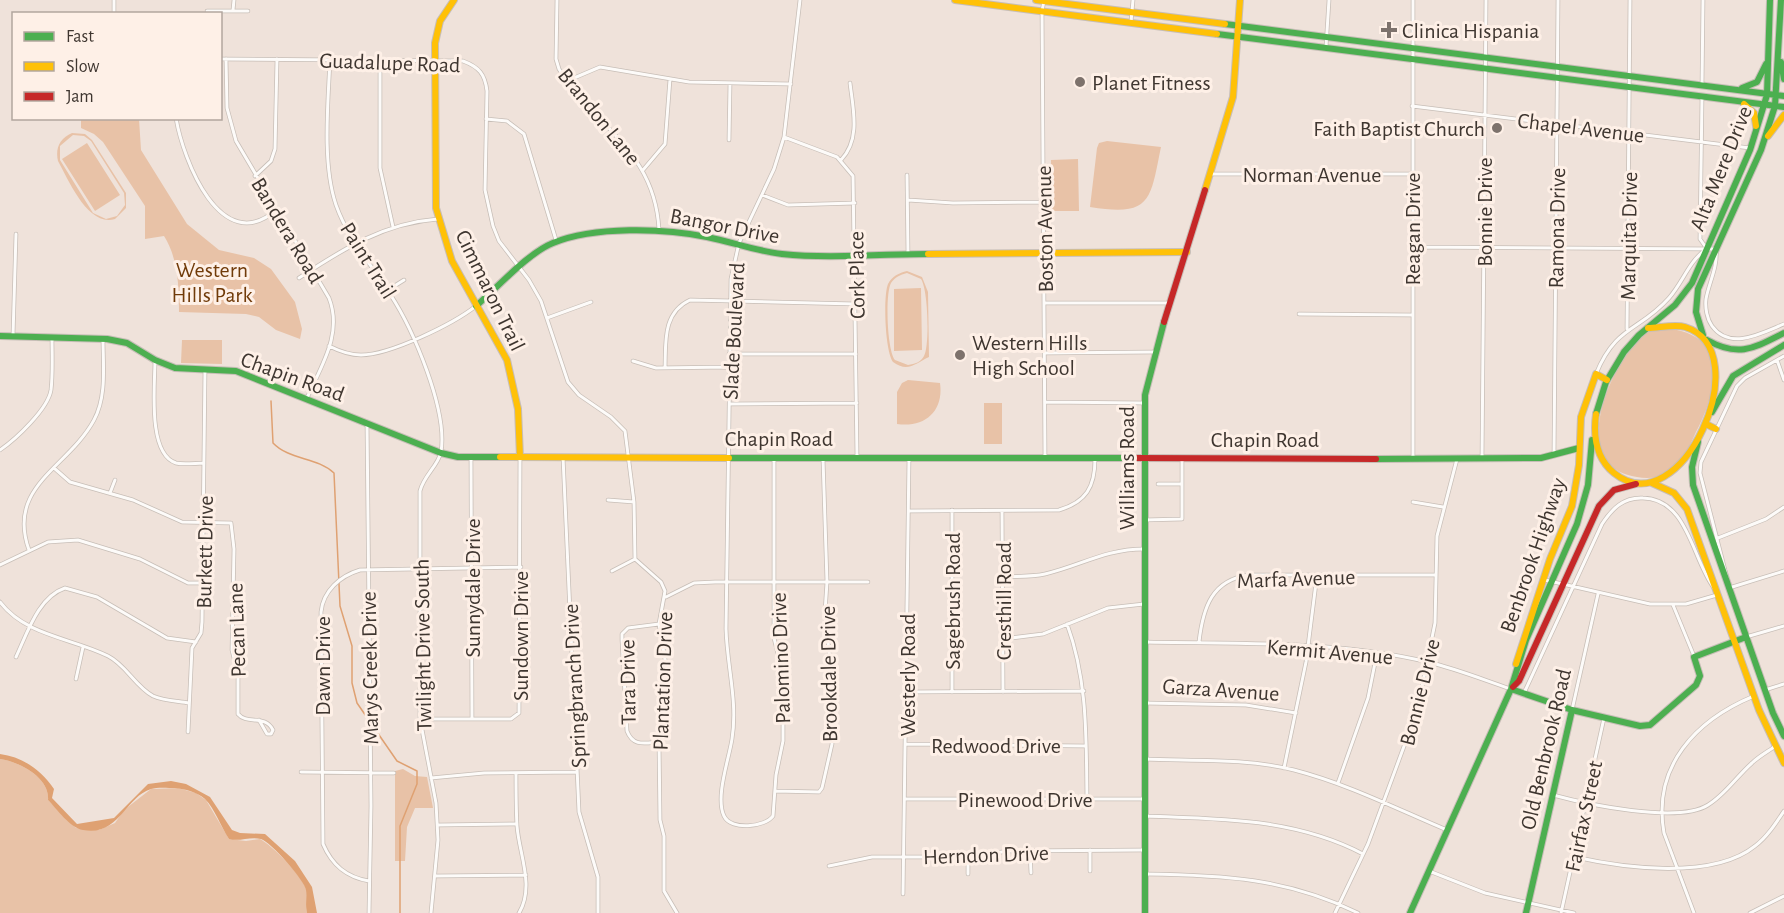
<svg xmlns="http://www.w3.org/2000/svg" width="1784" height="913" font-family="'Alegreya Sans',sans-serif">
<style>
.green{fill:#e8c2a7;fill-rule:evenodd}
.water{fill:#dfa172}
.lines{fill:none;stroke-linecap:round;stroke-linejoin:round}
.stream{stroke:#dfa172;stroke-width:1.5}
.street-casing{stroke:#c7beb7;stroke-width:4.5}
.fast-casing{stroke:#c7beb7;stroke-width:8}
.slow-casing{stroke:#c7beb7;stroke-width:8}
.jam-casing{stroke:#c7beb7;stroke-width:8}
.street{stroke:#fdfbf9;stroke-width:3}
.fast{stroke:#4caf50;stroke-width:6}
.slow{stroke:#ffc107;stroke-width:6}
.jam{stroke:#c62828;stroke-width:6}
.poi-dot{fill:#7d726c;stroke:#fef0e7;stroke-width:2}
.labels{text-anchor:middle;stroke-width:6;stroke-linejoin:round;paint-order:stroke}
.poi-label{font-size:22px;fill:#3f3630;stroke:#fef0e7;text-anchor:start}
.street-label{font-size:22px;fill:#3f3630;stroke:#fef0e7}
.park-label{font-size:22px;fill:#713b09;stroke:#fef0e7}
</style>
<rect width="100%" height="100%" fill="#efe2da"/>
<path class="green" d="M81,119H139L141,150L187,224L219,250L254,258L271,269L295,302L302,329L300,339L276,330L259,317L246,314L179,312C179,286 178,258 164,236L145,239V206L103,142L94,134L81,128Z
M72,133L85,134L92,140L126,193V208L115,219C88,227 69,181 58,161C55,148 60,138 72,133ZM73,135L84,136L91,141L124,193L125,205L117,216L106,219L93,213L60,160V146Z
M1107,141L1161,147C1150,200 1152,217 1090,207L1097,148L1099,143Z
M87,143L120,195L95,211L62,159Z
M1078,159L1079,211H1051V160Z
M907,271L922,277L928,292L929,357C916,363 908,373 893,362C885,351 883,296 888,284C892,276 899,273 907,271ZM907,273L921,279C928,289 930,345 924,356C921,362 915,364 908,365L895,360C887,350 885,294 891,283C895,277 900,275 907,273Z
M921,288L922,350L894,351V289Z
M1671,329C1731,337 1716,394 1696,432C1689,447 1682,464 1668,473C1659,478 1647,479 1637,477C1565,467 1610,362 1645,334C1652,328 1663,329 1671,329Z
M182,340H222V364L181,363Z
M908,380L940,383C944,411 925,428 897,424V392L902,383Z
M984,403H1002V444H984Z
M0,759C20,762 50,778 48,800L76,828L99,830L115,823L124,810L151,789L178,788L196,793L206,800L229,839L246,841L260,839C272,845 303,877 306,889C307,897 305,904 307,913H0Z
M403,769L415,776L427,777L433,808H415L407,827L405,861H395V771Z"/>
<path class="water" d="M0,754C23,757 41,770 54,789L52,798L77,824L114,818L148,784L171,781L186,784L210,797L232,830L240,833L265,834L295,861L312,887L317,913H307C305,904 307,898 306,890C305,881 271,842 261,839C250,836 240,842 229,839C221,827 215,809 205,799C197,792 185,789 175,788C168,788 157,787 151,789C125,797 119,837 83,830C70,828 57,809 48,800C50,778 20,762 0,759Z"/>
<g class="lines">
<path class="stream" d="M271,401L273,443C289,460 317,457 334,473L340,606L352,646V683L357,703L397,761L417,771V784L400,826V913"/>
<defs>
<path id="street" d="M557,0L556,59L559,69C596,128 655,151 659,230
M1044,1L1042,11L1045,457
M233,10L234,0
M207,11H248
M114,14V0
M1131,22L1133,0
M1326,47L1329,0
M220,59L463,61C479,67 485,74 487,91L485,190L493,226L499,241L529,280L541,301L568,382L579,395L611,417L625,431L634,502L635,559L661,582L665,591L659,624L667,671L659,742L660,820L664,836V891L677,913
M226,59L227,108L236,141L329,298C343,334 321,366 307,398
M330,60C328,103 322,164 336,205C348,239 371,264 390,294C413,329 448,410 441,452C438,466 424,475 420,491V719L436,803L438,840L431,913
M380,60V168L393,227
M567,81L600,67L689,82L791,84
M1702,85L1703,0
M1702,97L1700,239L1707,249
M1412,106L1750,148
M176,118C183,160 221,258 276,210
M486,119L507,121L524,134L556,240
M784,137L837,157L853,176L857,456
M729,140L730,83
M841,160C861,139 853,109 850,83
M643,170L665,144L670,79
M1211,174H1412
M907,175L908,254
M255,176L271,161L275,149L277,59
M762,195L788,205L855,203
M908,200L953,203L1043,202
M1412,247L1716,249C1718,267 1709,282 1706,299C1705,308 1707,319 1712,326C1730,351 1762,333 1784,324
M299,278C343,249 384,223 438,219
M388,290L404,280
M1045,303H1170
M1299,314L1412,315
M547,318L591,302
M1627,329L1630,0
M13,336L16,234
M329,346C339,351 350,355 361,355C390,355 453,324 476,306
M1045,353L1155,352
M729,354H856
M155,360C155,384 147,454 176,463C184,465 196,463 204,463
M1777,360L1784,380
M633,361L656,368L729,367
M665,368C666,343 662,313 690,300L856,304
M1596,374C1616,325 1640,331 1669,298C1683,282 1688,263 1705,250
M1045,402L1144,403
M730,404L857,403
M367,423L371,806L369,913
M0,450C16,439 48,409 51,390C53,373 52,355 52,338
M1554,454L1558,0
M471,457L472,719
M563,457L579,812L598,877V913
M774,458V638L783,674V741L776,775L773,816C765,827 731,831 724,816C715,797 729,759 732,739C738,702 727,666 726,629L731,279L739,243L774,169L784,137L800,0
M1413,458V0
M1482,459L1486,0
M54,468L70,482L133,500L182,522L231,523L234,549L232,650L238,675V714C247,725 265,714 273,730L271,734H267L259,720
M1158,484H1182
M110,493L115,480
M608,500L634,502
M1413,502L1443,507
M952,510V692
M909,511L1059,510C1086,502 1095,487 1095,459
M1002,511L1003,692
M1144,520L1182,519V459
M1718,538L1766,519L1784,507
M29,550C6,486 68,468 94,420C107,396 103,365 103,339
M0,565L48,542L78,540L140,559L188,583H203
M612,571L635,559
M1003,577C1016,576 1031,577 1045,574C1080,566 1105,549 1144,549
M1727,578L1700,473L1701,462L1737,386L1745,378L1784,356
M1545,580L1650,604H1686L1717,595
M1729,588L1784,571
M666,597L694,583L715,582H868
M0,602C26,636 72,638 108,656C126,665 135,686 153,696C164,701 178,701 189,703
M1673,605L1694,656
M1067,624C1088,681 1086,739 1087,798
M1746,637L1784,626
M1003,639L1043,634L1108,608L1144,604
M1144,642C1238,644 1337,640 1428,662C1457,669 1484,680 1511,689
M1199,642C1203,607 1212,580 1249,575H1436
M16,657C27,634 38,597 65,588L97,597L167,638L196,642
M76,679L83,647
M1765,690L1784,684
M907,692L1084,691
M1524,693L1602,524C1612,509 1623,497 1643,498C1688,499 1692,559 1714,588
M1145,703L1246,705L1296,713
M1572,710L1598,594
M420,719H511L519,713L520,457
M188,732L192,648L201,633L202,622L205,369
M659,742C645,743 633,747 627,731L622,640V634L628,628L659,624
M906,744L1086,746
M1144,759C1193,761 1246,758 1294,770C1348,784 1397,809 1447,830
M1284,768L1306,662L1317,575
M301,772L394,773
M516,774C516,791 516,809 517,826C519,854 535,886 519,913
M431,778L484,773L577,772
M1338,783L1368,698L1377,653
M775,791L819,792L822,788L832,744L833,691L825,612L827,582L823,459
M1553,795C1586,804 1678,824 1708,805C1725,795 1737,776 1752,763C1758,757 1767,752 1774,747
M906,799H1144
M1145,816C1220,819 1295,818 1363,854
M438,825L517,824
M1030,851L1031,873
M1575,857C1624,868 1713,880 1755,846C1767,837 1776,823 1784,811
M829,866L872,857H961L1010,851L1144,850
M1090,871V850
M1429,871L1485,893L1574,913
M968,874V857
M1145,874C1223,875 1287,878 1358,913
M435,876L526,875
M369,881C346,877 332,865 323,844L321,612C323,591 340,576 360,570L521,567
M903,894L909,458
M1335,913L1368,844L1417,711L1435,623L1437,536L1457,459
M1561,913L1604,718
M1694,913L1664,833C1652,766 1696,720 1754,696
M1750,913L1784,896"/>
<path id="fast" d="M1225,24L1784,96
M1217,34L1784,107
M1781,62L1784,79
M1742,88L1757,82L1766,64
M476,306C498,287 528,253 553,243C594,226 664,228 707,237C732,242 756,251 782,254C830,259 880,254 928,254
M1703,335L1696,312L1698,289L1761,150L1775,106L1781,0
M0,336L107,339L127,343L155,360L175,368L236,371L441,453L458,457H500
M1707,340C1739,358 1754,348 1784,333
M1712,412L1733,376L1784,345
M1596,414L1606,382L1624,352L1639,335L1675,305L1692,283L1750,150L1767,95L1770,0
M1698,442L1692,467L1693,485L1773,713L1784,736
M729,458H1133
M1376,459L1541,458L1579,448
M1511,689L1572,710L1640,726L1650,725L1696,685L1700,676L1694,657L1746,637
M1145,913V395L1164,322
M1410,913L1511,689L1526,640L1577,524L1588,485L1592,440
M1526,913L1572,710"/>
<path id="slow" d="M454,0L440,21L435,43L436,208L452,261L507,360L518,409L520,457
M955,0L1217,34
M1036,0L1225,24
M1744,104L1754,113L1756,126
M1768,136L1784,115
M1205,190L1233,97L1240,0
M928,254L1187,252
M1596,374L1607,380
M1596,414C1593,436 1596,458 1614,473C1681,528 1760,350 1685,327C1675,324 1658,328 1648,328
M1706,424L1716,429
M500,457L729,458
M1652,483L1674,493L1687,509L1759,710L1784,763
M1516,664L1550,559L1572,506L1579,465L1581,417L1596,374"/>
<path id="jam" d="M1164,322L1205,190
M1133,458L1376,459
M1513,687L1519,681L1599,506L1614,490L1636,484"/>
</defs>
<use href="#street" class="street-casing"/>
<use href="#fast" class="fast-casing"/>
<use href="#slow" class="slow-casing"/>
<use href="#jam" class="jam-casing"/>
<use href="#street" class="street"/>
<use href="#fast" class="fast"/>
<use href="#slow" class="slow"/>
<use href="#jam" class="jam"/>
</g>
<g class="poi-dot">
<path d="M1386 21h6v6h6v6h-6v6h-6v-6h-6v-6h6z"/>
<circle cx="1080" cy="82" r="6"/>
<circle cx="1497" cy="128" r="6"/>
<circle cx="960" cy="355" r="6"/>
</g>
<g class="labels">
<g class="poi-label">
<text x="1402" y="38">Clinica Hispania</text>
<text x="1092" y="90">Planet Fitness</text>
<text x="1485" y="136" text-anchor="end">Faith Baptist Church</text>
<text x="972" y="350">Western Hills<tspan x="972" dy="25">High School</tspan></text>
</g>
<g class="street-label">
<text transform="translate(390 62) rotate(2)" y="8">Guadalupe Road</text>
<text transform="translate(600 116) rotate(51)" y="8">Brandon Lane</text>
<text transform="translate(1581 127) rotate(7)" y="8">Chapel Avenue</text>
<text transform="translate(1720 168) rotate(-68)" y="8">Alta Mere Drive</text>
<text x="1312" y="182">Norman Avenue</text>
<text transform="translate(1484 212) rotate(-90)" y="8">Bonnie Drive</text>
<text transform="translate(725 225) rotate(11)" y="8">Bangor Drive</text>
<text transform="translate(1556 228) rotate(-89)" y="8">Ramona Drive</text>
<text transform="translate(1044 229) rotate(-91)" y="8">Boston Avenue</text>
<text transform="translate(1412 229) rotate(-90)" y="8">Reagan Drive</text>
<text transform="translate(288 230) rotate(59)" y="8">Bandera Road</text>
<text transform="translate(1628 236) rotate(-89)" y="8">Marquita Drive</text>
<text transform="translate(369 260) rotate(58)" y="8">Paint Trail</text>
<text transform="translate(856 275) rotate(-91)" y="8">Cork Place</text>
<text transform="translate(491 290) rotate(64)" y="8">Cimmaron Trail</text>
<text transform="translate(733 331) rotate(-87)" y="8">Slade Boulevard</text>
<text transform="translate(293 376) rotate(20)" y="8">Chapin Road</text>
<text x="779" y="446">Chapin Road</text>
<text x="1265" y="447">Chapin Road</text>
<text transform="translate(1126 468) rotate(-90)" y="8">Williams Road</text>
<text transform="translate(204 552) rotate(-89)" y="8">Burkett Drive</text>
<text transform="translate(1532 555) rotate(-71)" y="8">Benbrook Highway</text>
<text transform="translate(1296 578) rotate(-2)" y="8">Marfa Avenue</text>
<text transform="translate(472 588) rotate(-90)" y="8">Sunnydale Drive</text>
<text transform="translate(952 601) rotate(-90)" y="8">Sagebrush Road</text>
<text transform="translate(1003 601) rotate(-90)" y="8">Cresthill Road</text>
<text transform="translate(236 630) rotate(-92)" y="8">Pecan Lane</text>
<text transform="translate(520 636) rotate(-90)" y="8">Sundown Drive</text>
<text transform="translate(422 645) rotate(-91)" y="8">Twilight Drive South</text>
<text transform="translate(1330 651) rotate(5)" y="8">Kermit Avenue</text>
<text transform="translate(780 658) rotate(-92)" y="8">Palomino Drive</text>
<text transform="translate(322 666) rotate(-90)" y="8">Dawn Drive</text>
<text transform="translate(369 668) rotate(-91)" y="8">Marys Creek Drive</text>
<text transform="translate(828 674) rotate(-91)" y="8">Brookdale Drive</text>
<text transform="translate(907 675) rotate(-90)" y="8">Westerly Road</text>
<text transform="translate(662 681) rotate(-88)" y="8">Plantation Drive</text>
<text transform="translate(627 682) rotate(-91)" y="8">Tara Drive</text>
<text transform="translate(574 686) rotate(-93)" y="8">Springbranch Drive</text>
<text transform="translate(1221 689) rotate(4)" y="8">Garza Avenue</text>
<text transform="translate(1419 692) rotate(-76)" y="8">Bonnie Drive</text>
<text x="996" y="753">Redwood Drive</text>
<text transform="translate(1545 749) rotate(-77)" y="8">Old Benbrook Road</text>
<text x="1025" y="807">Pinewood Drive</text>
<text transform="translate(1583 816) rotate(-78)" y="8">Fairfax Street</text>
<text transform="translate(986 854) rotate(-2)" y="8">Herndon Drive</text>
</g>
<g class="park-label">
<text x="212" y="277">Western<tspan x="212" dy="25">Hills Park</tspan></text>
</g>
</g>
<rect x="12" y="12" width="210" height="108" fill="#fef0e7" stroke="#b2a69e" stroke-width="1.5"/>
<rect x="24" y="32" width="30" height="9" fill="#4caf50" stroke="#b2a69e" stroke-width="1.5"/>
<text x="66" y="42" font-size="18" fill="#3f3630">Fast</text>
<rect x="24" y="62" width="30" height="9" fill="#ffc107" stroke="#b2a69e" stroke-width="1.5"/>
<text x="66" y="72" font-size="18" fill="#3f3630">Slow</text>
<rect x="24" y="92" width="30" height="9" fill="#c62828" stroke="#b2a69e" stroke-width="1.5"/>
<text x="66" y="102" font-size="18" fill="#3f3630">Jam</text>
</svg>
